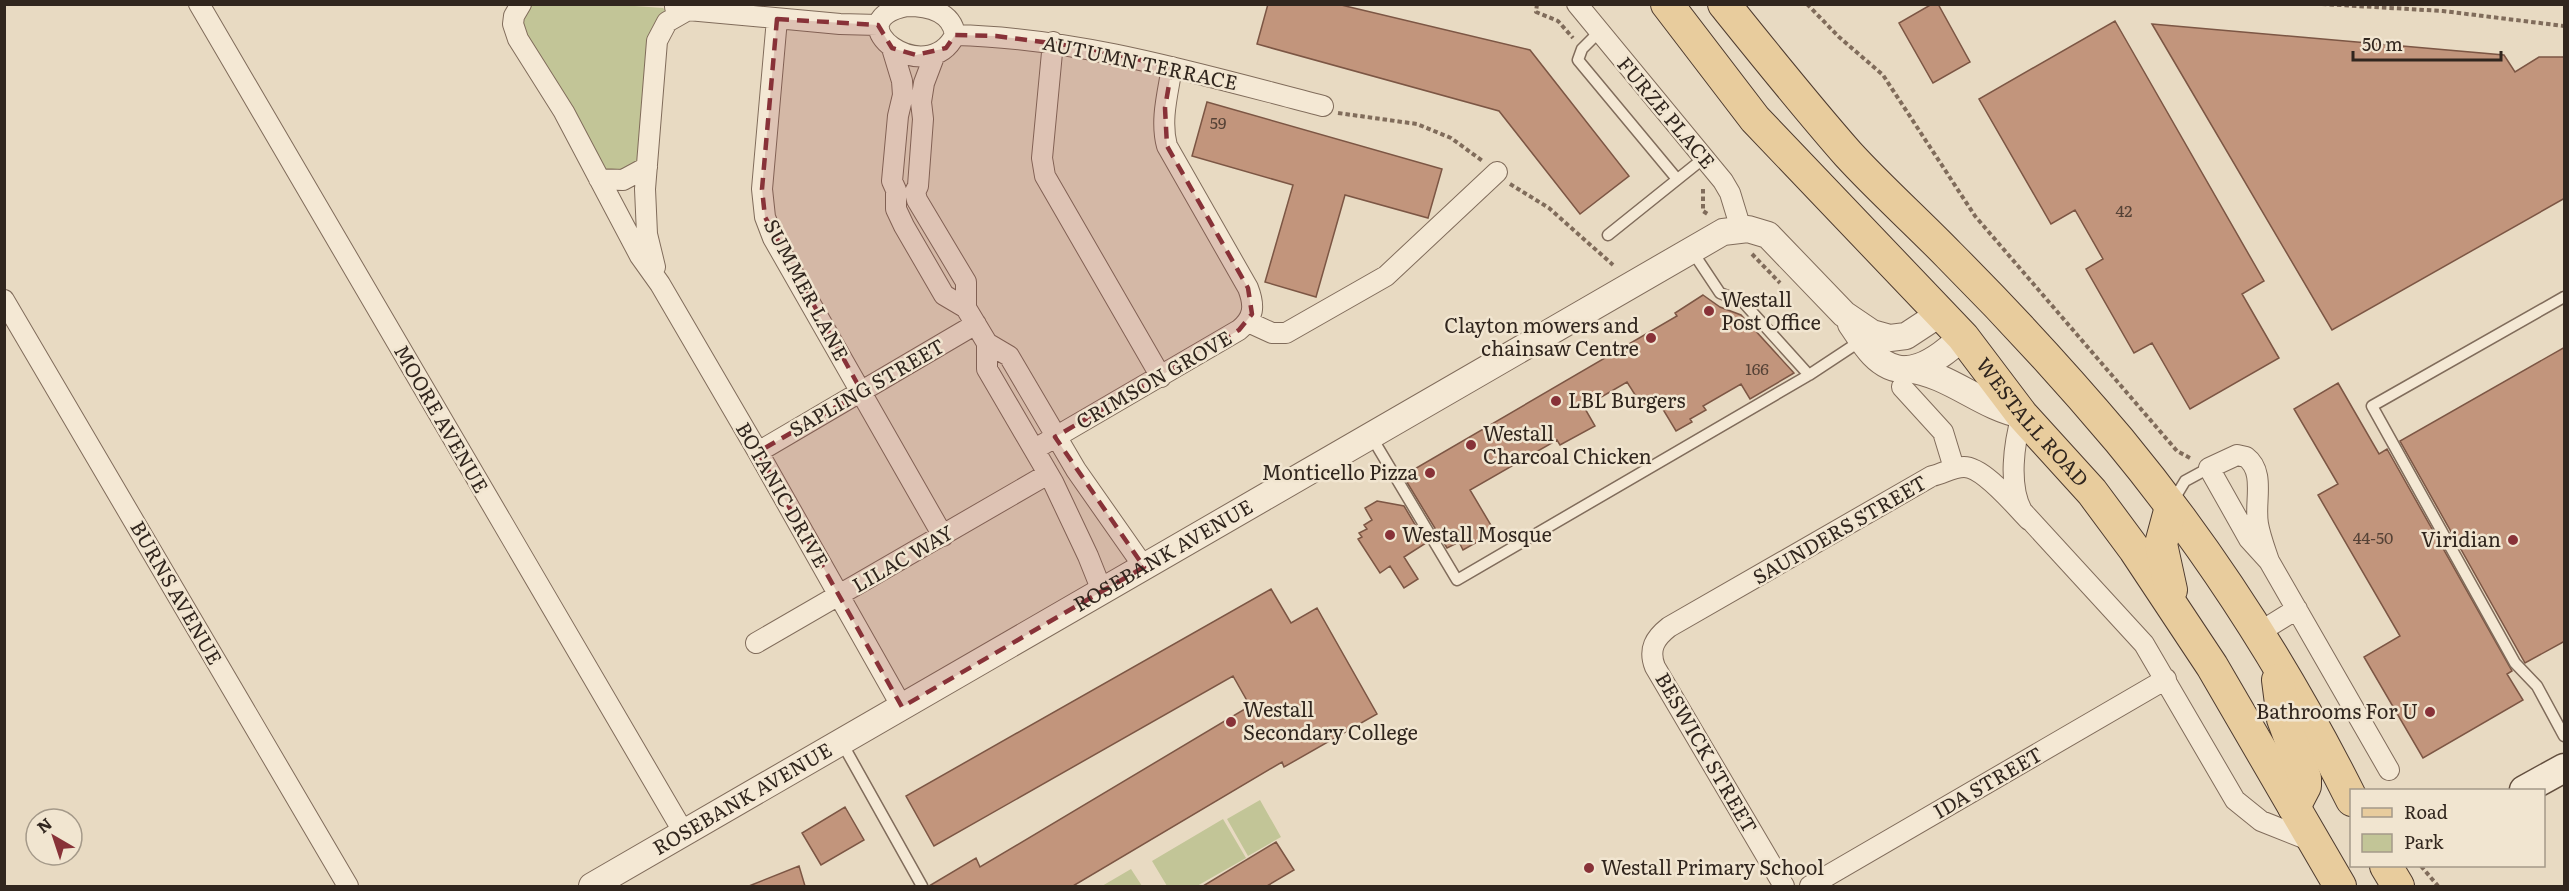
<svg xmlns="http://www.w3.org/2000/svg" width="2569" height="891" font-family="Literata,serif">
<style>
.green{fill:#c2c597}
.building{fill:#c2957c;stroke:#7c5644;stroke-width:1.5}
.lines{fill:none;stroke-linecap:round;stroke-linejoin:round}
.service-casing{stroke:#806c5b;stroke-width:13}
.minor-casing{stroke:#806c5b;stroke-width:22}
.tertiary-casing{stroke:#806c5b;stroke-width:28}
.secondary-casing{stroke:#624e3e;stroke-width:31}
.primary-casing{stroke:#4e3b2f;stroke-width:34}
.path{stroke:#806c5b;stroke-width:4;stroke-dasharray:4.5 3;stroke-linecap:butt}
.service{stroke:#f4e8d4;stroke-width:10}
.minor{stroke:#f4e8d4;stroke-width:20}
.tertiary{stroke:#f4e8d4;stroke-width:26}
.secondary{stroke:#f4e8d4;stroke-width:28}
.primary{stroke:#e8cc9d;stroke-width:32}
.marked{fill:#883238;fill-opacity:0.2;stroke:#883238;stroke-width:4.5;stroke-dasharray:12 8;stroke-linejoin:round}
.poi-dot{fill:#883238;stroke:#f1e5d0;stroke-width:2}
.labels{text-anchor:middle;stroke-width:5;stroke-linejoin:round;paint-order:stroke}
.number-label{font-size:16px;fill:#554236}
.street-label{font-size:20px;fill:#31261e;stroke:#f1e5d0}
.poi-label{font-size:20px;fill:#31261e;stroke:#f1e5d0;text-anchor:start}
</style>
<rect width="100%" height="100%" fill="#e8dac2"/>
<path class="green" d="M529,4L621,5L663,8L667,11L640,161L629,171H606L519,26Z
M1260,800L1281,837L1248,856L1227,819Z
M1223,819L1246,858L1197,886H1167L1152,861Z
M1131,869L1142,886H1102Z"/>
<path class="building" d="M1268,4H1337L1530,50L1629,176L1580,214L1499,111L1257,44Z
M1932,4H1938L1970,62L1933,83L1899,23Z
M2115,21L2264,281L2242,294L2279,358L2190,409L2152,343L2134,353L2086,269L2103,259L2075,210L2051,224L1979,99Z
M2152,24L2504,55L2515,72L2539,57H2565V198L2332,330Z
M1207,102L1442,169L1428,218L1345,195L1316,297L1265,282L1293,185L1192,156Z
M1703,295L1720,307L1741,315L1794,373L1750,399L1741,384L1703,406L1706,410L1690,419L1692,422L1676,431L1658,401L1644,409L1627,382L1584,407L1595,426L1560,445L1557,440L1470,490L1495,532L1463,550L1459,542L1447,548L1405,479L1406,474L1677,316L1675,313Z
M2565,347V641L2525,663L2400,441Z
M2338,383L2379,454L2387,449L2512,671L2507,674L2523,700L2423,758L2364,657L2400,636L2318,495L2338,484L2294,409Z
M1377,501L1404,506L1426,543L1404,557L1418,579L1404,588L1390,566L1380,573L1358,539L1362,537L1359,533L1367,529L1364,525L1372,520L1365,508Z
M1271,589L1291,623L1317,608L1377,714L1284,767L1282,762L1073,886H929L976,858L980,867L1250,706L1233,676L934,846L906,796Z
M845,807L864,840L821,865L802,833Z
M1276,842L1294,870L1267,886H1203Z
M799,866L805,886H749Z"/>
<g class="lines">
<defs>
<path id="service" d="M1599,32L1582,49L1578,60L1677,179
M1608,235L1704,158
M1692,251L1720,293L1743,302L1809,375
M2564,297L2372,406L2515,663L2537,686L2564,736
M1371,436L1457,580L1809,375L1862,340
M2173,501L2185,481L2209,468
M842,743L922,886"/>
<path id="minor" d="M199,4L684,833
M521,4L514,16L513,24L518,39L564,112L640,256L660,284L758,452L902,707
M1577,4L1723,181L1730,193L1741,229
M907,6C926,6 952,11 955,35C927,91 832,21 907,6Z
M675,7L688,10L840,24L878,25
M777,19L762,189L765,217L773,238L943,536
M955,35C1081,38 1202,75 1323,106
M1053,42L1042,158L1045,176L1161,377
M892,48L902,81L903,95L898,116L892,181L896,190V209L904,226L944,295L966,308
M935,54L924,83L921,102L923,119L918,186L915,192L917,200L966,282V308L987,343V369L1053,482L1088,556L1102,591
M599,179L623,180L647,167
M655,267L647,234L645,189L657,41L667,22L688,10
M4,300L348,886
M1248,322L1272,333H1286L1386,276L1497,172
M987,343L1009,356L1076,470L1144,567
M1902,387L1943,432L1954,468
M2022,415C2014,443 2008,485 2022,511L2144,644L2235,800L2261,821L2314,842
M1035,449L1239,330C1254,318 1255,306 1248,288L1167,146C1160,120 1168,93 1172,67
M758,452L976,324
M2269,561L2249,539L2209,468L2237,455L2246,457C2266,472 2254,502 2258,524C2260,536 2265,549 2269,561L2389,770
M2258,633L2297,609
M756,643L1048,474
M1784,886L1655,667C1648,649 1655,638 1669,627L1932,476C1943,474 1952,467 1964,467C1984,467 2015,506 2029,520
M1810,886L2166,679"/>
<g id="tertiary">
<path d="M1851,324C1858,334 1865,346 1873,354C1905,387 1937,359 1963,337"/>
<path d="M1907,369C1950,374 1981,407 2022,415"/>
<path id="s1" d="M592,886L1723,232L1748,229L1768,235L1844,314L1872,333L1890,338L1906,336L1941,313"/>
</g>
<path id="secondary" d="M2524,790L2564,768"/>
<g id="primary">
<path id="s2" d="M1667,4L1755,119L1963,337L2022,415L2092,492L2135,550L2212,666L2340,886"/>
<path d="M1724,4C1765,55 1805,105 1848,154C1880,189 1916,221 1949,255C2008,314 2065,376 2119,440C2210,550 2288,672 2352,800"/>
<path d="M2171,507L2161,544L2171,590"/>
<path d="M2278,680L2283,719L2305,778V786L2294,807"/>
<path d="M2386,866L2398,886"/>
</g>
</defs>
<use href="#service" class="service-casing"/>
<use href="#minor" class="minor-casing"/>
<use href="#tertiary" class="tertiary-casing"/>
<use href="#secondary" class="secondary-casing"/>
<use href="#primary" class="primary-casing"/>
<path class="path" d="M1537,4L1536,12L1558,21L1573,38
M1807,4L1839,37L1883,75L1975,216L2177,451L2192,459
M2322,4L2443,11L2564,26
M1338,113L1417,124L1451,138L1484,162
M1510,184L1549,208L1613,265
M1703,189V211L1709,215
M1752,254L1780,283
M2421,866L2438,886"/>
<use href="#service" class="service"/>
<use href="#minor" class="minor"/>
<use href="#tertiary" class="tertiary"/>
<use href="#secondary" class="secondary"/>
<use href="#primary" class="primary"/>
</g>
<path class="marked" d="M777,19L878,25L892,48L916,55L946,48L955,35L996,36L1082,47L1172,67L1165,108L1167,146L1248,288L1252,314L1239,330L1055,437L1144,567L902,707L758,452L862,392L765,217L762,189Z"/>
<g class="poi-dot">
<circle cx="1709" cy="311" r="6"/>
<circle cx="1651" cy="338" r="6"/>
<circle cx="1556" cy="401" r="6"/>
<circle cx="1471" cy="445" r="6"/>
<circle cx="1430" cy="473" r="6"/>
<circle cx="1390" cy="535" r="6"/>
<circle cx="2513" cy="540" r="6"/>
<circle cx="2430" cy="712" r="6"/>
<circle cx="1231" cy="722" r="6"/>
<circle cx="1589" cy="868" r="6"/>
</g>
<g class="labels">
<g class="number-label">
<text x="1218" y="129">59</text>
<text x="2124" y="217">42</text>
<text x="1757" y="375">166</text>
<text x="2373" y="544">44-50</text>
</g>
<g class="street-label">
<text transform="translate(1140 63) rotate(12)" y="7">AUTUMN TERRACE</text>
<text transform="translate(1666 113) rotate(50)" y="7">FURZE PLACE</text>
<text transform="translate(806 290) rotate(62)" y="7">SUMMER LANE</text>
<text transform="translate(1154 380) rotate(-30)" y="7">CRIMSON GROVE</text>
<text transform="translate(867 388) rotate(-30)" y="7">SAPLING STREET</text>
<text transform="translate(441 419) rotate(60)" y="7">MOORE AVENUE</text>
<text dy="7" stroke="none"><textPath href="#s2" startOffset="556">WESTALL ROAD</textPath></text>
<text transform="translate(782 495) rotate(60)" y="7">BOTANIC DRIVE</text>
<text transform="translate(1840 530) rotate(-30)" y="7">SAUNDERS STREET</text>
<text dy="7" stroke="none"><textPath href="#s1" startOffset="660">ROSEBANK AVENUE</textPath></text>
<text transform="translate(903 559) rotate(-30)" y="7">LILAC WAY</text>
<text transform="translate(176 593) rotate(60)" y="7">BURNS AVENUE</text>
<text transform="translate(1706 753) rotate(60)" y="7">BESWICK STREET</text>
<text transform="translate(1988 783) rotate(-30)" y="7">IDA STREET</text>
<text dy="7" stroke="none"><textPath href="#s1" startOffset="174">ROSEBANK AVENUE</textPath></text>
</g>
<g class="poi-label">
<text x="1721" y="307">Westall<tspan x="1721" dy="23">Post Office</tspan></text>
<text x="1639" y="333" text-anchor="end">Clayton mowers and<tspan x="1639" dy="23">chainsaw Centre</tspan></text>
<text x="1568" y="408">LBL Burgers</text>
<text x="1483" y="441">Westall<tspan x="1483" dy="23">Charcoal Chicken</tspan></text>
<text x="1418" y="480" text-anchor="end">Monticello Pizza</text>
<text x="1402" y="542">Westall Mosque</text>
<text x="2501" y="547" text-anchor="end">Viridian</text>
<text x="1243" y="717">Westall<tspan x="1243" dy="23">Secondary College</tspan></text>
<text x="2418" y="719" text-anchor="end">Bathrooms For U</text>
<text x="1601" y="875">Westall Primary School</text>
</g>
</g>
<rect width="2569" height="891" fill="none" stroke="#31261e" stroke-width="12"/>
<rect x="2350" y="789" width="195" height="78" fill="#f1e5d0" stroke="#a49989" stroke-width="1.5"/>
<rect x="2362" y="808" width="30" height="9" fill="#e8cc9d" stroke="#a49989" stroke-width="1.5"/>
<text x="2404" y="819" font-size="18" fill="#31261e">Road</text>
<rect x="2362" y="834" width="30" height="18" fill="#c2c597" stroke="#a49989" stroke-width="1.5"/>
<text x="2404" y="849" font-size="18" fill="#31261e">Park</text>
<g transform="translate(54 837) rotate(321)"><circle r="28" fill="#f1e5d0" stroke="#a49989" stroke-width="1.5"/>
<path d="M0-4.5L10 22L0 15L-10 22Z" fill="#883238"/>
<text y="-9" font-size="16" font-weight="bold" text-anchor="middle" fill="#31261e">N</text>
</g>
<path d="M2353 51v9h148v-9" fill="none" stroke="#31261e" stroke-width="3"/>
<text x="2362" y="51" font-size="18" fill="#31261e" stroke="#f1e5d0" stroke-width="4.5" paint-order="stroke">50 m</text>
</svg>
